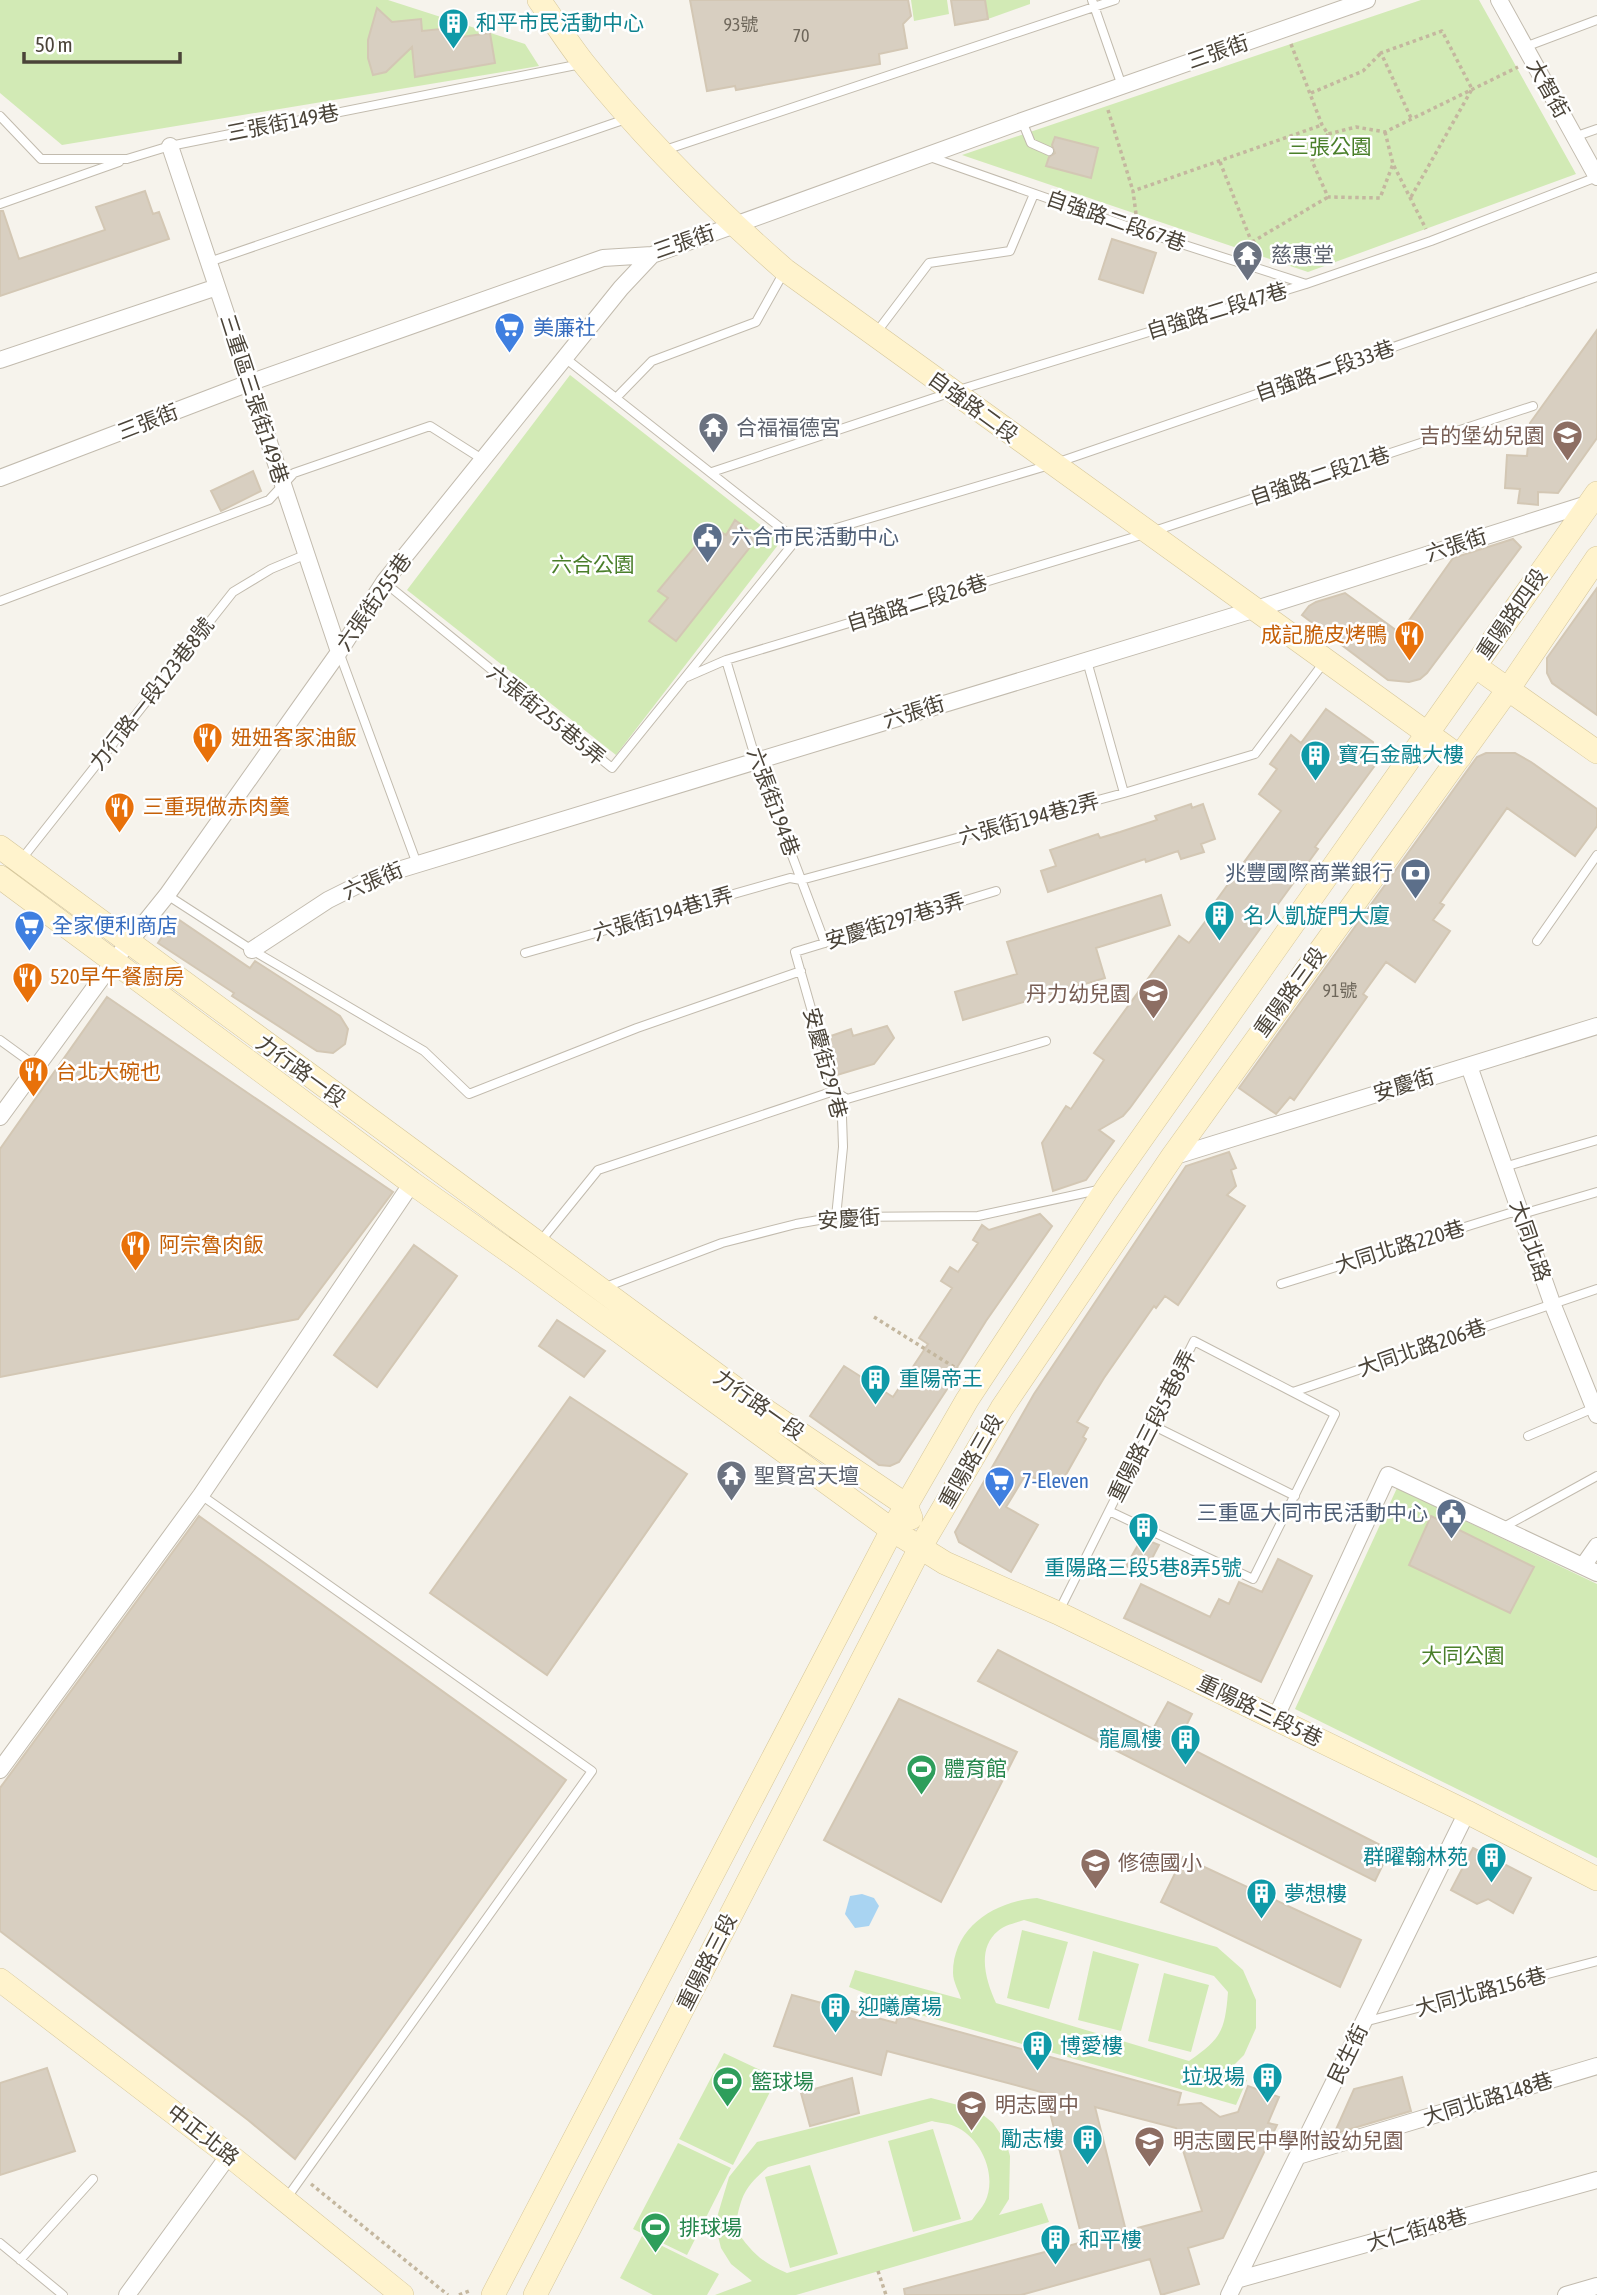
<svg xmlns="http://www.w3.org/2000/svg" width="1597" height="2295" font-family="'Asap Condensed','Noto Sans TC',sans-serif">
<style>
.green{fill:#d2eab5;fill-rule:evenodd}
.water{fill:#a9d4f2}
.building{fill:#d8cfc1;stroke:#d3c7b4;stroke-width:2;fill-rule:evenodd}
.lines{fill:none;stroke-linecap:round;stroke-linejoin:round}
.lane-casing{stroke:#c2bbae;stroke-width:10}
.street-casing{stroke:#c2bbae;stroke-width:18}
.secondary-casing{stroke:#d6c79b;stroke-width:24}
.path{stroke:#c4b79f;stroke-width:3.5;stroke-dasharray:3.5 3.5;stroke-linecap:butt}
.lane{stroke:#fff;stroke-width:8}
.street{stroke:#fff;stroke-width:16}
.secondary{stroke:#fff3cd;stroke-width:23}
.labels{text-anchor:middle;stroke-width:5;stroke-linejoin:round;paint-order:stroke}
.number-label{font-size:18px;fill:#6e675b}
.culture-label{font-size:21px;fill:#0d838f;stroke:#fff;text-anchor:start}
.street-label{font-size:21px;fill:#4b4439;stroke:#fff}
.park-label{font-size:21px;fill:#4a7f2a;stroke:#fff}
.worship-label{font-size:21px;fill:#5b616d;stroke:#fff;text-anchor:start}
.shop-label{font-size:21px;fill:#366cbe;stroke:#fff;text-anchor:start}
.education-label{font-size:21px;fill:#785e54;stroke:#fff;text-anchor:start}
.service-label{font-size:21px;fill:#4e5e75;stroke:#fff;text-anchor:end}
.food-label{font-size:21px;fill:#c56008;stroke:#fff;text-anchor:start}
.leisure-label{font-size:21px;fill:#27864d;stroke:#fff;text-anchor:start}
</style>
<rect width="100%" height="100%" fill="#f6f3ec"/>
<path class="green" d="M0,0H388L525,44L539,66L62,145L0,93Z
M911,0H947L949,14L914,21Z
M985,0H1030V4L988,19Z
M1421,0H1479L1576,174L1308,272L962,155Z
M570,375L781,541L616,755L407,590Z
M1397,1488L1597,1584V1858L1295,1709Z
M1037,1898L1217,1947L1243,1970L1256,2000V2028L1244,2055L1226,2073L1247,2080L1236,2105L924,2016L849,1987L855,1970L961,1999C959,1991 953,1982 953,1973C953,1927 995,1901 1037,1898ZM1024,1920L1214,1976L1228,1992C1225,2031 1221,2039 1189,2061L996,2003C986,1981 976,1949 998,1931C1004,1925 1016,1923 1024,1920Z
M1022,1930L1068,1942L1049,2009L1007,1998Z
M1093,1951L1139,1964L1121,2031L1078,2020Z
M1164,1973L1209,1985L1191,2052L1148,2041Z
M724,2053L777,2078L733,2165L679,2139Z
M931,2098L977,2110L993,2123L1006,2142L1010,2156L1009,2199L999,2215L1042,2203L1049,2222L796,2295H715L752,2281L731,2264L721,2248L715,2224L729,2177L757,2142ZM932,2121C939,2123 948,2123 954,2126C981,2137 998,2175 985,2202C982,2208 976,2214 972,2220L787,2273C762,2263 750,2251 735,2228C741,2197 743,2188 768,2167Z
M933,2129L961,2219L913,2232L888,2141Z
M678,2143L731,2168L687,2255L633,2229Z
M810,2165L838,2254L790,2268L765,2177Z
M642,2236L719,2274L707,2295H653L620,2278Z"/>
<path class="water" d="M862,1894L874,1898L879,1906L869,1926L855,1928L845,1914L850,1896Z"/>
<path class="building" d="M690,0H908L911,16L903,24L907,48L879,54L880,64L736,90L735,86L707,91Z
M951,0H985L988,19L955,25Z
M377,8L392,22L421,19L422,31L460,27L461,37L490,33L495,63L415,77L412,47L386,72L373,75L368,58V40Z
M1055,137L1098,148L1091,178L1046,166L1049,157L1055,153L1052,145Z
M145,191L153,214L159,212L169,239L0,296V211H3L19,259L105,230L96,207Z
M1112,239L1156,253L1143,293L1099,279Z
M1597,330V438L1558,493L1538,492V505L1518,503L1520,489L1505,488L1507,455L1527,456L1530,423Z
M253,471L261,491L221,511L211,491Z
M735,520L758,537L676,641L649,621L668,598L658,591L712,526L726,535Z
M1513,539L1521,547L1427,673L1420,679L1409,682L1388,680L1302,615L1309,606L1316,602L1345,593L1400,633L1453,558Z
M1597,588V715L1552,683L1547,673V658Z
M1326,709L1373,742L1376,764L1315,847L1318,849L1130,1108L1123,1116L1099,1130L1114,1141L1086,1180L1053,1191L1042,1143L1066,1106L1071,1109L1104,1060L1094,1053L1179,936L1189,943L1211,914L1208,912L1281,811L1259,794L1277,769L1270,764L1291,735L1301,743Z
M1486,753H1515L1531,762L1597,809V826L1575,856L1507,808L1440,903L1444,905L1433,920L1450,931L1415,982L1386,962L1363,994L1367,997L1294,1100L1290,1097L1276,1114L1239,1088L1477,757Z
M1191,804L1192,808L1203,804L1215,839L1201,844L1204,852L1181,859L1178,851L1146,862L1145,859L1048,892L1041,871L1056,866L1050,850L1098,834L1100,838L1120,832L1157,820L1155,816Z
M1161,895L1170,925L1096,948L1105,978L963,1020L955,992L1017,974L1007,942Z
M175,917L250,968L255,961L340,1016L348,1029L345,1044L333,1053L317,1051L232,996L234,993L158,943Z
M107,997L393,1192L298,1319L0,1377V1149Z
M887,1026L894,1038L874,1064L837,1075L828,1037L851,1029L853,1036Z
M1229,1152L1236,1168L1231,1170L1236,1186L1227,1195L1245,1206L1178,1305L1165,1296L1156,1308L1154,1306L1104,1378L1077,1422L1088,1428L1083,1437L1086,1439L1059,1487L1057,1485L1055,1488L1026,1474L1006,1507L1038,1525L1011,1572L959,1542L955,1532L1034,1394L1186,1166Z
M1040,1214L1052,1226L986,1321L956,1369L959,1371L899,1462L890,1466L879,1465L810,1416L844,1366L893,1397L928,1344L919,1338L952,1288L941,1281L950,1267L958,1272L978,1243L973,1240L982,1225L989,1230Z
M414,1245L457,1276L377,1387L334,1355Z
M557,1320L605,1351L584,1377L539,1346Z
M570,1397L687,1474L547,1675L430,1593Z
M199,1516L566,1780L295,2159L248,2120L0,1931V1788Z
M1431,1516L1534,1567L1510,1613L1409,1565Z
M1142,1538L1159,1545L1144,1574L1126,1566Z
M1278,1559L1312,1576L1261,1682L1124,1618L1141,1584L1210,1617L1219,1599L1229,1604L1239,1582L1262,1592Z
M998,1650L1153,1729L1168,1702L1192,1714L1178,1742L1390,1850L1375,1881L978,1681Z
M899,1699L1017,1752L941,1902L824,1840Z
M1473,1848L1531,1878L1513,1913L1488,1899L1477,1904L1451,1890Z
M1183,1857L1361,1940L1340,1987L1161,1902Z
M792,1995L896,2023L898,2015L1181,2093L1178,2105L1201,2103L1220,2117L1238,2112L1248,2086L1279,2097L1268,2123L1277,2125L1223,2238L1188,2248L1199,2284L1161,2295L1150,2259L1021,2295H905L904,2289L1083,2242L1045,2093L887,2051L881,2075L774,2046ZM1095,2107L1176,2128L1202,2211L1126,2231Z
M47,2068L75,2151L0,2175V2083Z
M1402,2077L1411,2111L1334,2134L1354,2089Z
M852,2078L859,2113L810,2126L801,2093Z"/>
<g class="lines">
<defs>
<path id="lane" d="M1092,0L1122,86
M1525,47L1597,20
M0,116L41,159H127L170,146L581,64
M1022,121L1031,143L1049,151
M1574,137L1597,129
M662,151L1115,0
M930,157L1138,230L1306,284
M0,204L119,162
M209,262L626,119
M876,333L929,263L1010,251L1034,194
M565,358L796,540
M616,398L652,361L756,322L784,272
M712,472L952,392L1306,284L1431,241L1597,177
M796,540L1053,464L1597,277
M384,582L612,768L796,540
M0,601L269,500L294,473L430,426L482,459
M339,652L417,864
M726,660L756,760L825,943
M1087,661L1124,793
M687,677L726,660L1148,533L1533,406
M21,860L233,592L271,569L307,554
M167,895L252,950L424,1051L469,1094L637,1028L801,971
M1537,941L1597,855
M525,953L790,878L801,880L1124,793L1255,754L1325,661
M0,1040L37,1067
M1504,1167L1597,1140
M836,1217L843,1147L842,1117L795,952L996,891
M539,1243L598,1170L834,1091L847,1099L1046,1041
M1281,1284L1510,1213L1529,1212L1597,1192
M603,1288L722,1243L796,1224L836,1217L978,1216L1098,1190
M1293,1392L1597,1289
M1152,1425L1295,1496
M1528,1436L1594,1408
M201,1495L592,1771L286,2199
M1502,1528L1597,1476
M1058,1613L1194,1341L1335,1414L1253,1579L1109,1511
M1364,2022L1597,1961
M0,2243L63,2295
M20,2260L93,2179"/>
<path id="street" d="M1499,0L1597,177
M170,146L339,652
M0,360L217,287
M0,478L249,383L603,258L652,255L1022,121L1367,0
M252,950L328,900L372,878L1253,610L1590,503
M1469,1066L1552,1303L1597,1415
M0,1117L114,961L167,895L339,652L384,582L621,288L652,255
M1172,1157L1597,1026
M1583,1566L1597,1546
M1275,1719L1388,1475L1597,1573
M0,1770L201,1495L412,1183
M1298,2156L1597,2066
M1236,2280L1597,2180
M127,2295L229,2155
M1229,2295L1467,1812
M1566,2295L1597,2286"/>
<path id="secondary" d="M539,0C555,22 569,45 586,66C646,141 713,207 785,270L1460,757
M1475,666L1597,752
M0,847L762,1408L906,1505L911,1518
M0,877L412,1183L524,1262L892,1530L945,1563L1058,1613L1467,1812L1597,1879
M0,1980L229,2155L402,2295
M493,2295L892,1530L967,1400L1106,1189L1597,493
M535,2295L920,1548L1002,1408L1172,1157L1509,688L1597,558"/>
</defs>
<use href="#lane" class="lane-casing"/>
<use href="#street" class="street-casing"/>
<use href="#secondary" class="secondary-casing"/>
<path class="path" d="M1291,44L1322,125L1328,134L1356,127L1385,132L1518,67
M1311,93L1363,71L1381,53
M1108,110L1133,191
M1385,132L1393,164L1426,229
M1328,134L1312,161L1328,197L1380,198L1393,164
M1220,162L1252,243L1250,252
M1411,197L1472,89L1442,31L1381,53L1411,118
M1136,214L1133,191L1322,125
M1252,242L1328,197
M874,1317L962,1372
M311,2184L448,2295
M878,2271L886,2295
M459,2295L472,2290"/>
<use href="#lane" class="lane"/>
<use href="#street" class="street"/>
<use href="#secondary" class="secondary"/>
</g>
<defs>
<symbol id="building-pin" viewBox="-11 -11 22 30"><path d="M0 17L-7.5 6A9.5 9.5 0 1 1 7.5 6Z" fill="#0f9aa8" stroke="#fff"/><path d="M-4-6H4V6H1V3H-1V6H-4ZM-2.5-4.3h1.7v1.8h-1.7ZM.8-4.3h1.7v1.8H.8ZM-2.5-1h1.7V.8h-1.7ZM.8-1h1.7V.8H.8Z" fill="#fff"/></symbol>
<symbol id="temple-pin" viewBox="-11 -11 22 30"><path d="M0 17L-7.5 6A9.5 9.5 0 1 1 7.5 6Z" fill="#6b7280" stroke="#fff"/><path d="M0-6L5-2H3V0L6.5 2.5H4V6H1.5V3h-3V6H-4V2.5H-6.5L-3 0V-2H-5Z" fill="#fff"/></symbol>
<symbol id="supermarket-pin" viewBox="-11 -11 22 30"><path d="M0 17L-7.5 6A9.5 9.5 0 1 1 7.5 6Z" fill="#3f7fe0" stroke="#fff"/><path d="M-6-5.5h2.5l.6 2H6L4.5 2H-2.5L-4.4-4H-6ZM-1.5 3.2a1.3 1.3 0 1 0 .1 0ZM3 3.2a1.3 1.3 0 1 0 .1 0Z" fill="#fff"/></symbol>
<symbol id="school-pin" viewBox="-11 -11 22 30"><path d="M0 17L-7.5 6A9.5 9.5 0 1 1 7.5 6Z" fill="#8d6e63" stroke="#fff"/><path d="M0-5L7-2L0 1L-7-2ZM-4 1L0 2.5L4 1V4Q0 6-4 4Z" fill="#fff"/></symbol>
<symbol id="civic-pin" viewBox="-11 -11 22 30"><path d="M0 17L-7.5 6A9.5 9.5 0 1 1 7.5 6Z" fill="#5c6f8a" stroke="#fff"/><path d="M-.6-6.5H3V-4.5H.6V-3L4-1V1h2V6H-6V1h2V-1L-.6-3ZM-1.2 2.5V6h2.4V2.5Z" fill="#fff"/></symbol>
<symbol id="restaurant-pin" viewBox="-11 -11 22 30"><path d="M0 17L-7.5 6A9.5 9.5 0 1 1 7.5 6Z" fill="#e8710a" stroke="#fff"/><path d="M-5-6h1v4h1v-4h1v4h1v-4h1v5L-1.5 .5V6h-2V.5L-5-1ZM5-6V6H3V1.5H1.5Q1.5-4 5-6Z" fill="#fff"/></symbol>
<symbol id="bank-pin" viewBox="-11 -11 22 30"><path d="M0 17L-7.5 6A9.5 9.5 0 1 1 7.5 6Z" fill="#5c6f8a" stroke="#fff"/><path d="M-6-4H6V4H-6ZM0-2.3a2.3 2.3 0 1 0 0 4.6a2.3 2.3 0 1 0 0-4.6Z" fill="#fff"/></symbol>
<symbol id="stadium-pin" viewBox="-11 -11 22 30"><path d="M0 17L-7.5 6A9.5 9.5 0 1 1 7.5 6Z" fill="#2e9e5b" stroke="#fff"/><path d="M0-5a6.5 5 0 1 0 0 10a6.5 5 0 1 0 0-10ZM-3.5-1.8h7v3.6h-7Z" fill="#fff"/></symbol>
</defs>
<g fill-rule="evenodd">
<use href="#building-pin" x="436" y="6" width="35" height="47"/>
<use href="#temple-pin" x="1230" y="238" width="35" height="47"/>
<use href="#supermarket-pin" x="492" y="310" width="35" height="47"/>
<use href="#temple-pin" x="696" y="410" width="35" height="47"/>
<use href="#school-pin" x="1550" y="418" width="35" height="47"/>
<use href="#civic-pin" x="690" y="520" width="35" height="47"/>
<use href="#restaurant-pin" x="1392" y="618" width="35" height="47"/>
<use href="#restaurant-pin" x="190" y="720" width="35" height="47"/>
<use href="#building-pin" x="1298" y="738" width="35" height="47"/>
<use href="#restaurant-pin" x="102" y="790" width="35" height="47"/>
<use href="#bank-pin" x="1398" y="856" width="35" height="47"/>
<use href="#building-pin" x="1202" y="898" width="35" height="47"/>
<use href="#supermarket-pin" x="12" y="908" width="35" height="47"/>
<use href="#restaurant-pin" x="10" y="960" width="35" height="47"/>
<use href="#school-pin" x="1136" y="976" width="35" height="47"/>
<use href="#restaurant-pin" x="16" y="1054" width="35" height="47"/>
<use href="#restaurant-pin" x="118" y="1228" width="35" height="47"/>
<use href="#building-pin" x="858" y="1362" width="35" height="47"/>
<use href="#temple-pin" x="714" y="1458" width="35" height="47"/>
<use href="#supermarket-pin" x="982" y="1464" width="35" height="47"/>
<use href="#civic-pin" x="1434" y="1496" width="35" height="47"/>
<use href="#building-pin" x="1126" y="1510" width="35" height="47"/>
<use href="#building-pin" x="1168" y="1722" width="35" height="47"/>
<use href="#stadium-pin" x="904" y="1752" width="35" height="47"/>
<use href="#building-pin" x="1474" y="1840" width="35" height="47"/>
<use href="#school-pin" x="1078" y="1846" width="35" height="47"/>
<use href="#building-pin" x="1244" y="1876" width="35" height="47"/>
<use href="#building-pin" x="818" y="1990" width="35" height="47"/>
<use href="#building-pin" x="1020" y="2028" width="35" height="47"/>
<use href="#building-pin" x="1250" y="2060" width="35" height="47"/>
<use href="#stadium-pin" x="710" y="2064" width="35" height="47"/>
<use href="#school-pin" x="954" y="2088" width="35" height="47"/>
<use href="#building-pin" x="1070" y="2122" width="35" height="47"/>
<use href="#school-pin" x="1132" y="2124" width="35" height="47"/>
<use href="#stadium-pin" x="638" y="2210" width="35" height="47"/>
<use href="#building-pin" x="1038" y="2222" width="35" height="47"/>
</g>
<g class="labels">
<g class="number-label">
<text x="741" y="31">93號</text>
<text x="801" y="42">70</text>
<text x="1340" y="997">91號</text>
</g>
<g class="culture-label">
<text x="476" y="30">和平市民活動中心</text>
<text x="1338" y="762">寶石金融大樓</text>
<text x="1243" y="923">名人凱旋門大廈</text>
<text x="899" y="1386">重陽帝王</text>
<text x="1143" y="1575" text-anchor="middle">重陽路三段5巷8弄5號</text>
<text x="1162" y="1746" text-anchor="end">龍鳳樓</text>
<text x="1468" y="1864" text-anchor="end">群曜翰林苑</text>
<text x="1284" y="1901">夢想樓</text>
<text x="858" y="2014">迎曦廣場</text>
<text x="1060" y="2053">博愛樓</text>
<text x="1245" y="2084" text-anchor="end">垃圾場</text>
<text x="1064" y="2146" text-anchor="end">勵志樓</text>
<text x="1079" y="2247">和平樓</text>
</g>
<g class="street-label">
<text transform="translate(1218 52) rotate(-19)" y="7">三張街</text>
<text transform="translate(1548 89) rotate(61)" y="7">大智街</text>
<text transform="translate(283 123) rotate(-11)" y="7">三張街149巷</text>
<text transform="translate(1116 221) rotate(19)" y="7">自強路二段67巷</text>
<text transform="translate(684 242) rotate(-19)" y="7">三張街</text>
<text transform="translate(1217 311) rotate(-17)" y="7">自強路二段47巷</text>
<text transform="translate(1325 371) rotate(-19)" y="7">自強路二段33巷</text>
<text transform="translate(254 399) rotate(72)" y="7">三重區三張街149巷</text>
<text transform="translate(973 407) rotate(36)" y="7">自強路二段</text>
<text transform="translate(148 422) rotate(-21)" y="7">三張街</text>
<text transform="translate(1320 476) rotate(-18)" y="7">自強路二段21巷</text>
<text transform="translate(1456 545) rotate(-18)" y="7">六張街</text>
<text transform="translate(374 602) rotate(-55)" y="7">六張街255巷</text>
<text transform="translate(917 603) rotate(-17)" y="7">自強路二段26巷</text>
<text transform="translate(1512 614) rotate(-55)" y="7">重陽路四段</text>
<text transform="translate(152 694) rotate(-52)" y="7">力行路一段123巷8號</text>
<text transform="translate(914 712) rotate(-17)" y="7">六張街</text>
<text transform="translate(546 715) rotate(39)" y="7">六張街255巷5弄</text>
<text transform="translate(773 802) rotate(70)" y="7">六張街194巷</text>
<text transform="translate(1029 819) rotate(-15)" y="7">六張街194巷2弄</text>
<text transform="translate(373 881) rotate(-23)" y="7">六張街</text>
<text transform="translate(663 914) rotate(-16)" y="7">六張街194巷1弄</text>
<text transform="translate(895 921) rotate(-17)" y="7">安慶街297巷3弄</text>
<text transform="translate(1290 992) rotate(-54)" y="7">重陽路三段</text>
<text transform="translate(825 1063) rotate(75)" y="7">安慶街297巷</text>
<text transform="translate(301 1071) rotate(36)" y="7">力行路一段</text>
<text transform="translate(1404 1085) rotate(-17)" y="7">安慶街</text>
<text transform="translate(849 1219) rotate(-4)" y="7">安慶街</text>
<text transform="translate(1530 1241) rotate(71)" y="7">大同北路</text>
<text transform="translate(1400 1247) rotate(-17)" y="7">大同北路220巷</text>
<text transform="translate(1422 1348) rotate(-19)" y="7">大同北路206巷</text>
<text transform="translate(759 1405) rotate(35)" y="7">力行路一段</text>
<text transform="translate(1152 1426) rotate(-63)" y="7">重陽路三段5巷8弄</text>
<text transform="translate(971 1461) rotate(-60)" y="7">重陽路三段</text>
<text transform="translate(1260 1711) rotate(26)" y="7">重陽路三段5巷</text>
<text transform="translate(707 1962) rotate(-63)" y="7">重陽路三段</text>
<text transform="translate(1481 1992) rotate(-15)" y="7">大同北路156巷</text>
<text transform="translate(1348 2054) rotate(-64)" y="7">民生街</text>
<text transform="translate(1488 2099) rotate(-17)" y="7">大同北路148巷</text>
<text transform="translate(203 2135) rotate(38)" y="7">中正北路</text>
<text transform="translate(1417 2230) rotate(-16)" y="7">大仁街48巷</text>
</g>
<g class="park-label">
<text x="1330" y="154">三張公園</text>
<text x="593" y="572">六合公園</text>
<text x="1463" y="1663">大同公園</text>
</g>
<g class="worship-label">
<text x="1271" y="262">慈惠堂</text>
<text x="736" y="435">合福福德宮</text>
<text x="754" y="1483">聖賢宮天壇</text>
</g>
<g class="shop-label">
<text x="533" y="335">美廉社</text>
<text x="52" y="933">全家便利商店</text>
<text x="1022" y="1488">7-Eleven</text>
</g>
<g class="education-label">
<text x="1545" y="443" text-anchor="end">吉的堡幼兒園</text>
<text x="1131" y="1001" text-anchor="end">丹力幼兒園</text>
<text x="1118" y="1870">修德國小</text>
<text x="995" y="2112">明志國中</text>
<text x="1173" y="2148">明志國民中學附設幼兒園</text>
</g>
<g class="service-label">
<text x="731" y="544" text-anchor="start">六合市民活動中心</text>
<text x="1393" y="880">兆豐國際商業銀行</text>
<text x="1428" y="1520">三重區大同市民活動中心</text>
</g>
<g class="food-label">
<text x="1387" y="642" text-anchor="end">成記脆皮烤鴨</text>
<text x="231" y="745">妞妞客家油飯</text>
<text x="143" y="814">三重現做赤肉羹</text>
<text x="50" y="984">520早午餐廚房</text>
<text x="56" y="1079">台北大碗也</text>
<text x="159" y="1252">阿宗魯肉飯</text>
</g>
<g class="leisure-label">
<text x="944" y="1776">體育館</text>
<text x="751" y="2089">籃球場</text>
<text x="679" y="2235">排球場</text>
</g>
</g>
<path d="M24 52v10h156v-10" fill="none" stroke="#4b4439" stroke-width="3.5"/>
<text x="35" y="52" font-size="21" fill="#4b4439" stroke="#ffffff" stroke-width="5" paint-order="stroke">50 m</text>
</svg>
